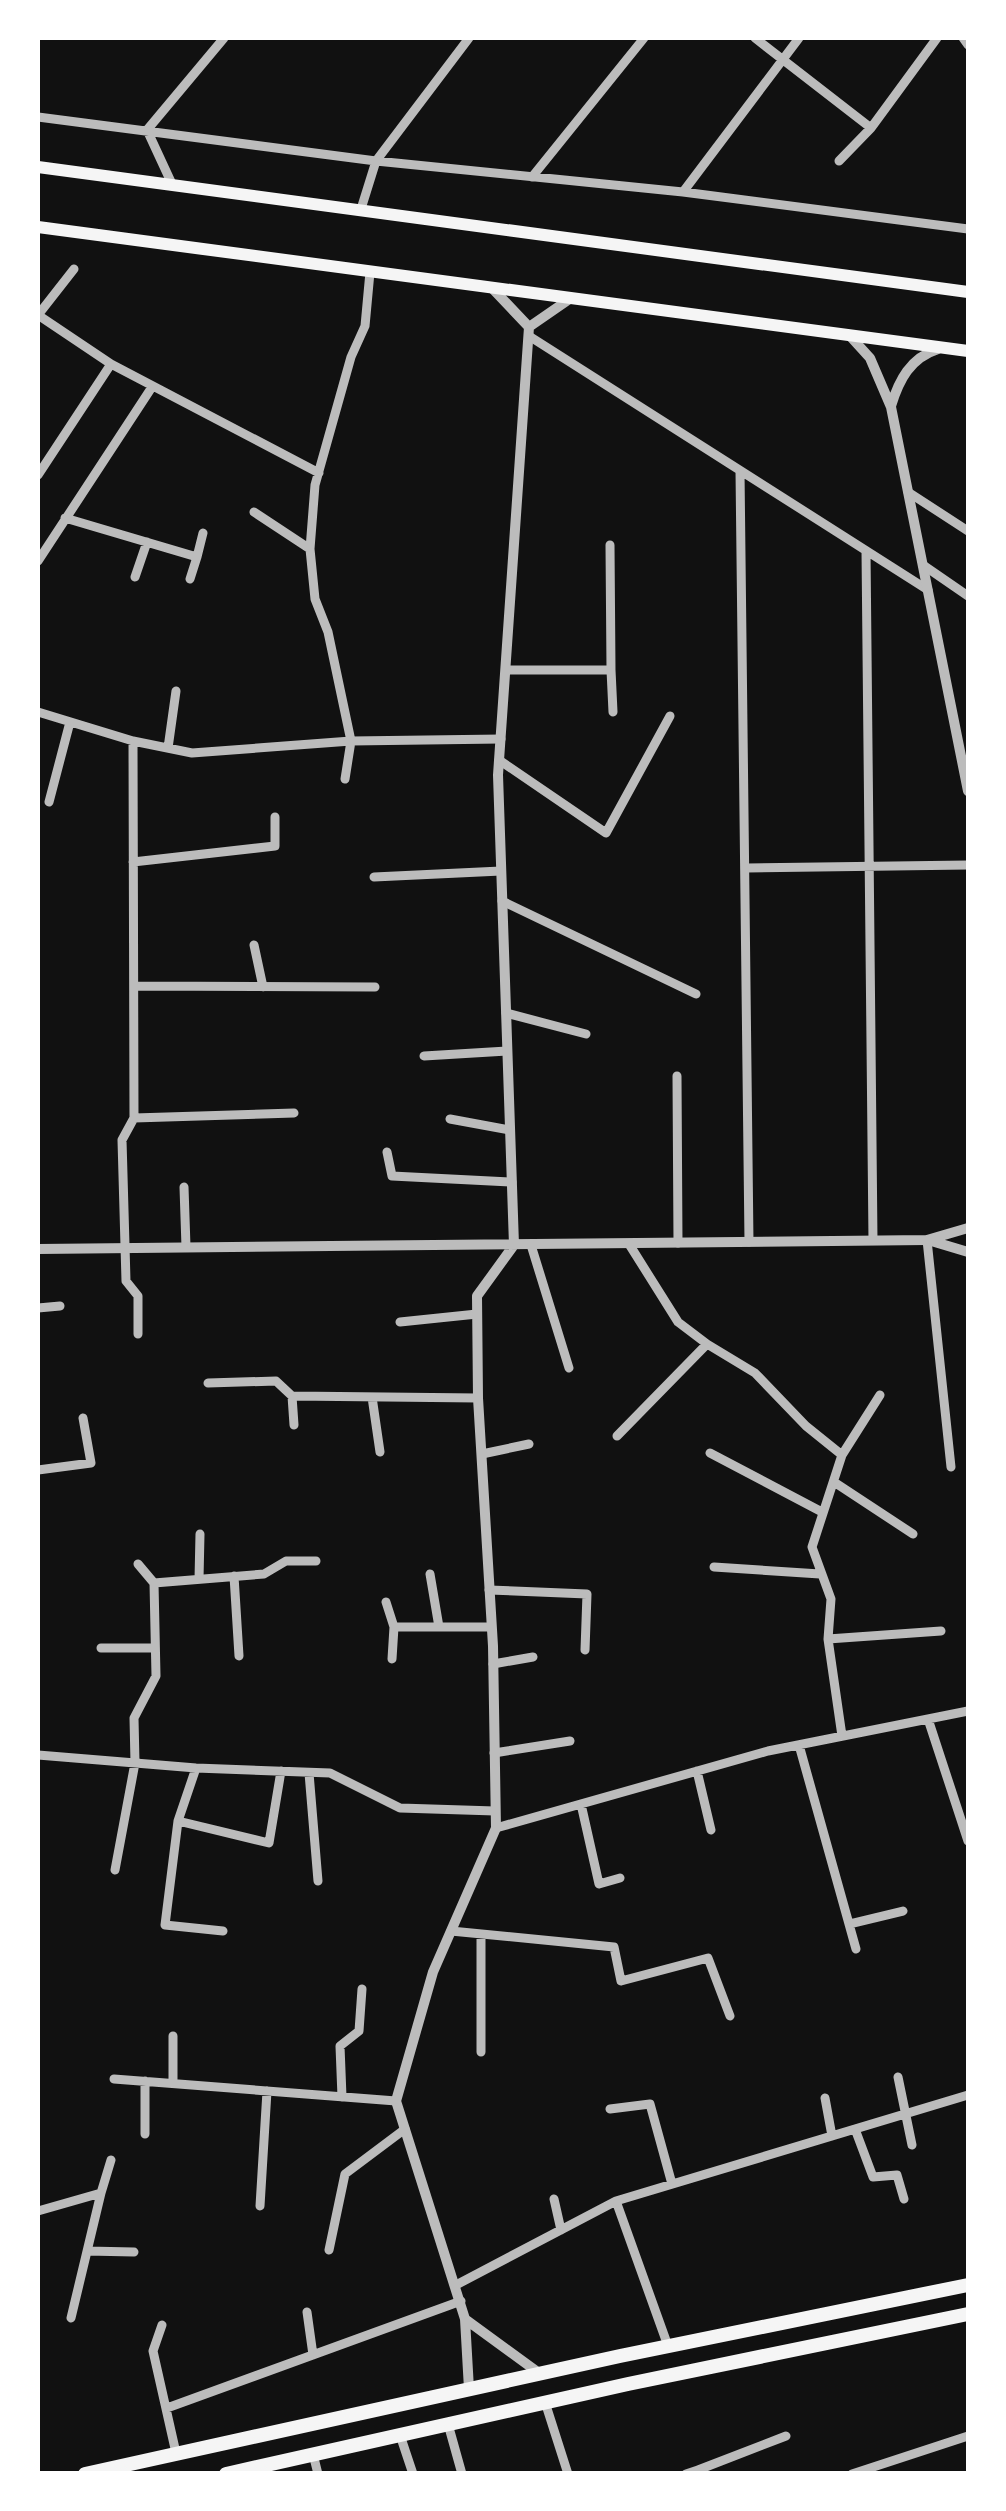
<svg xmlns="http://www.w3.org/2000/svg" width="1006" height="2511" font-family="Inter,sans-serif">
<style>
.lines{fill:none;stroke-linecap:round;stroke-linejoin:round}
.minor{stroke:#bcbcbc;stroke-width:9}
.tertiary{stroke:#bcbcbc;stroke-width:10}
.secondary{stroke:#f5f5f5;stroke-width:12}
.primary{stroke:#f5f5f5;stroke-width:14}
</style>
<rect width="100%" height="100%" fill="#111"/>
<g class="lines">
<path class="minor" d="M755,38L871,128
M963,38L968,45
M38,117L376,161L683,192L968,229
M839,161L871,128L937,38
M532,177L644,38
M172,184L147,130L224,38
M683,192L799,38
M361,209L376,161L469,38
M38,315L111,364L319,473
M38,315L74,269
M529,336L928,590
M740,471L749,1242
M38,475L111,364
M908,492L968,531
M254,512L310,549
M65,518L197,557L190,579
M866,551L873,1240
M197,557L203,533
M38,561L152,387
M923,565L968,596
M135,577L147,542
M506,670H611L610,545
M611,670L613,712
M38,712L133,741L192,753L351,741L501,739
M133,741L134,1118L122,1140L126,1281L138,1296V1334
M168,748L176,691
M499,760L606,833L670,716
M345,779L351,741L328,632L315,599L310,549L315,485L351,357L365,326L370,272
M49,802L70,722
M133,862L275,846V817
M747,868L968,865
M374,877L501,871
M502,901L696,994
M254,945L263,987
M134,986L375,987
M506,1013L586,1034
M424,1056L507,1051
M677,1076L678,1243
M134,1118L294,1113
M450,1119L510,1130
M387,1152L392,1176L512,1182
M184,1187L186,1247
M927,1240L951,1467
M629,1244L678,1322L707,1344L755,1373L806,1426L842,1455L812,1547L831,1599L828,1639L842,1736
M531,1245L569,1368
M38,1308L60,1306
M400,1322L477,1314
M208,1383L276,1381L292,1396L478,1398
M292,1396L294,1425
M372,1397L380,1452
M617,1436L707,1344
M710,1453L822,1512
M482,1454L529,1444
M842,1455L880,1395
M38,1470L91,1463L83,1418
M834,1482L913,1534
M138,1564L154,1583
M714,1567L820,1574
M430,1574L439,1627
M234,1576L239,1656
M199,1579L200,1534
M489,1590L587,1594L585,1650
M386,1602L394,1627H491
M828,1639L941,1631
M101,1648H155
M392,1659L394,1627
M493,1664L533,1657
M928,1719L968,1841
M799,1745L856,1949
M494,1753L570,1741
M38,1755L196,1768L330,1773L400,1808L495,1811
M196,1768L178,1821L165,1925L223,1931
M697,1771L711,1830
M309,1773L318,1881
M581,1804L599,1884L620,1878
M178,1821L269,1843L281,1771
M496,1828L768,1751L968,1711
M115,1870L135,1763L134,1718L156,1676L154,1583L264,1574L286,1561H316
M849,1924L903,1911
M451,1931L614,1947L621,1981L708,1958L730,2016
M481,2052V1934
M898,2077L912,2145
M114,2079L396,2101
M145,2081V2134
M173,2083V2036
M342,2097L340,2046L359,2031L362,1989
M825,2098L832,2136
M610,2109L650,2104L672,2184
M855,2129L873,2177L897,2175L904,2199
M554,2199L561,2230
M616,2201L668,2346
M260,2206L267,2091
M38,2211L101,2193L111,2160
M329,2250L345,2174L405,2129
M87,2251L134,2252
M456,2285L616,2201L968,2095
M307,2312L313,2355
M71,2318L101,2193
M162,2325L153,2351L176,2453
M545,2402L568,2474
M167,2408L461,2301
M448,2424L462,2474
M400,2435L413,2474
M313,2454L318,2474
M698,2470L786,2436
M686,2474L698,2470L699,2474
M852,2474L968,2436"/>
<path class="tertiary" d="M492,288L529,327L571,298
M850,336L870,358L891,407L968,791
M891,406C899,380 910,358 938,349
M928,1240L968,1252
M38,1249L927,1240L968,1228
M465,2319L396,2101L433,1972L496,1828L493,1646L478,1398L477,1296L514,1245L498,775L529,327
M469,2389L465,2319L539,2373"/>
<path class="secondary" d="M38,167L968,292
M38,227L968,351"/>
<path class="primary" d="M85,2474L620,2356L968,2285
M226,2474L628,2384L968,2314"/>
</g>
<rect width="1006" height="2511" fill="none" stroke="#ffffff" stroke-width="80"/>
</svg>
